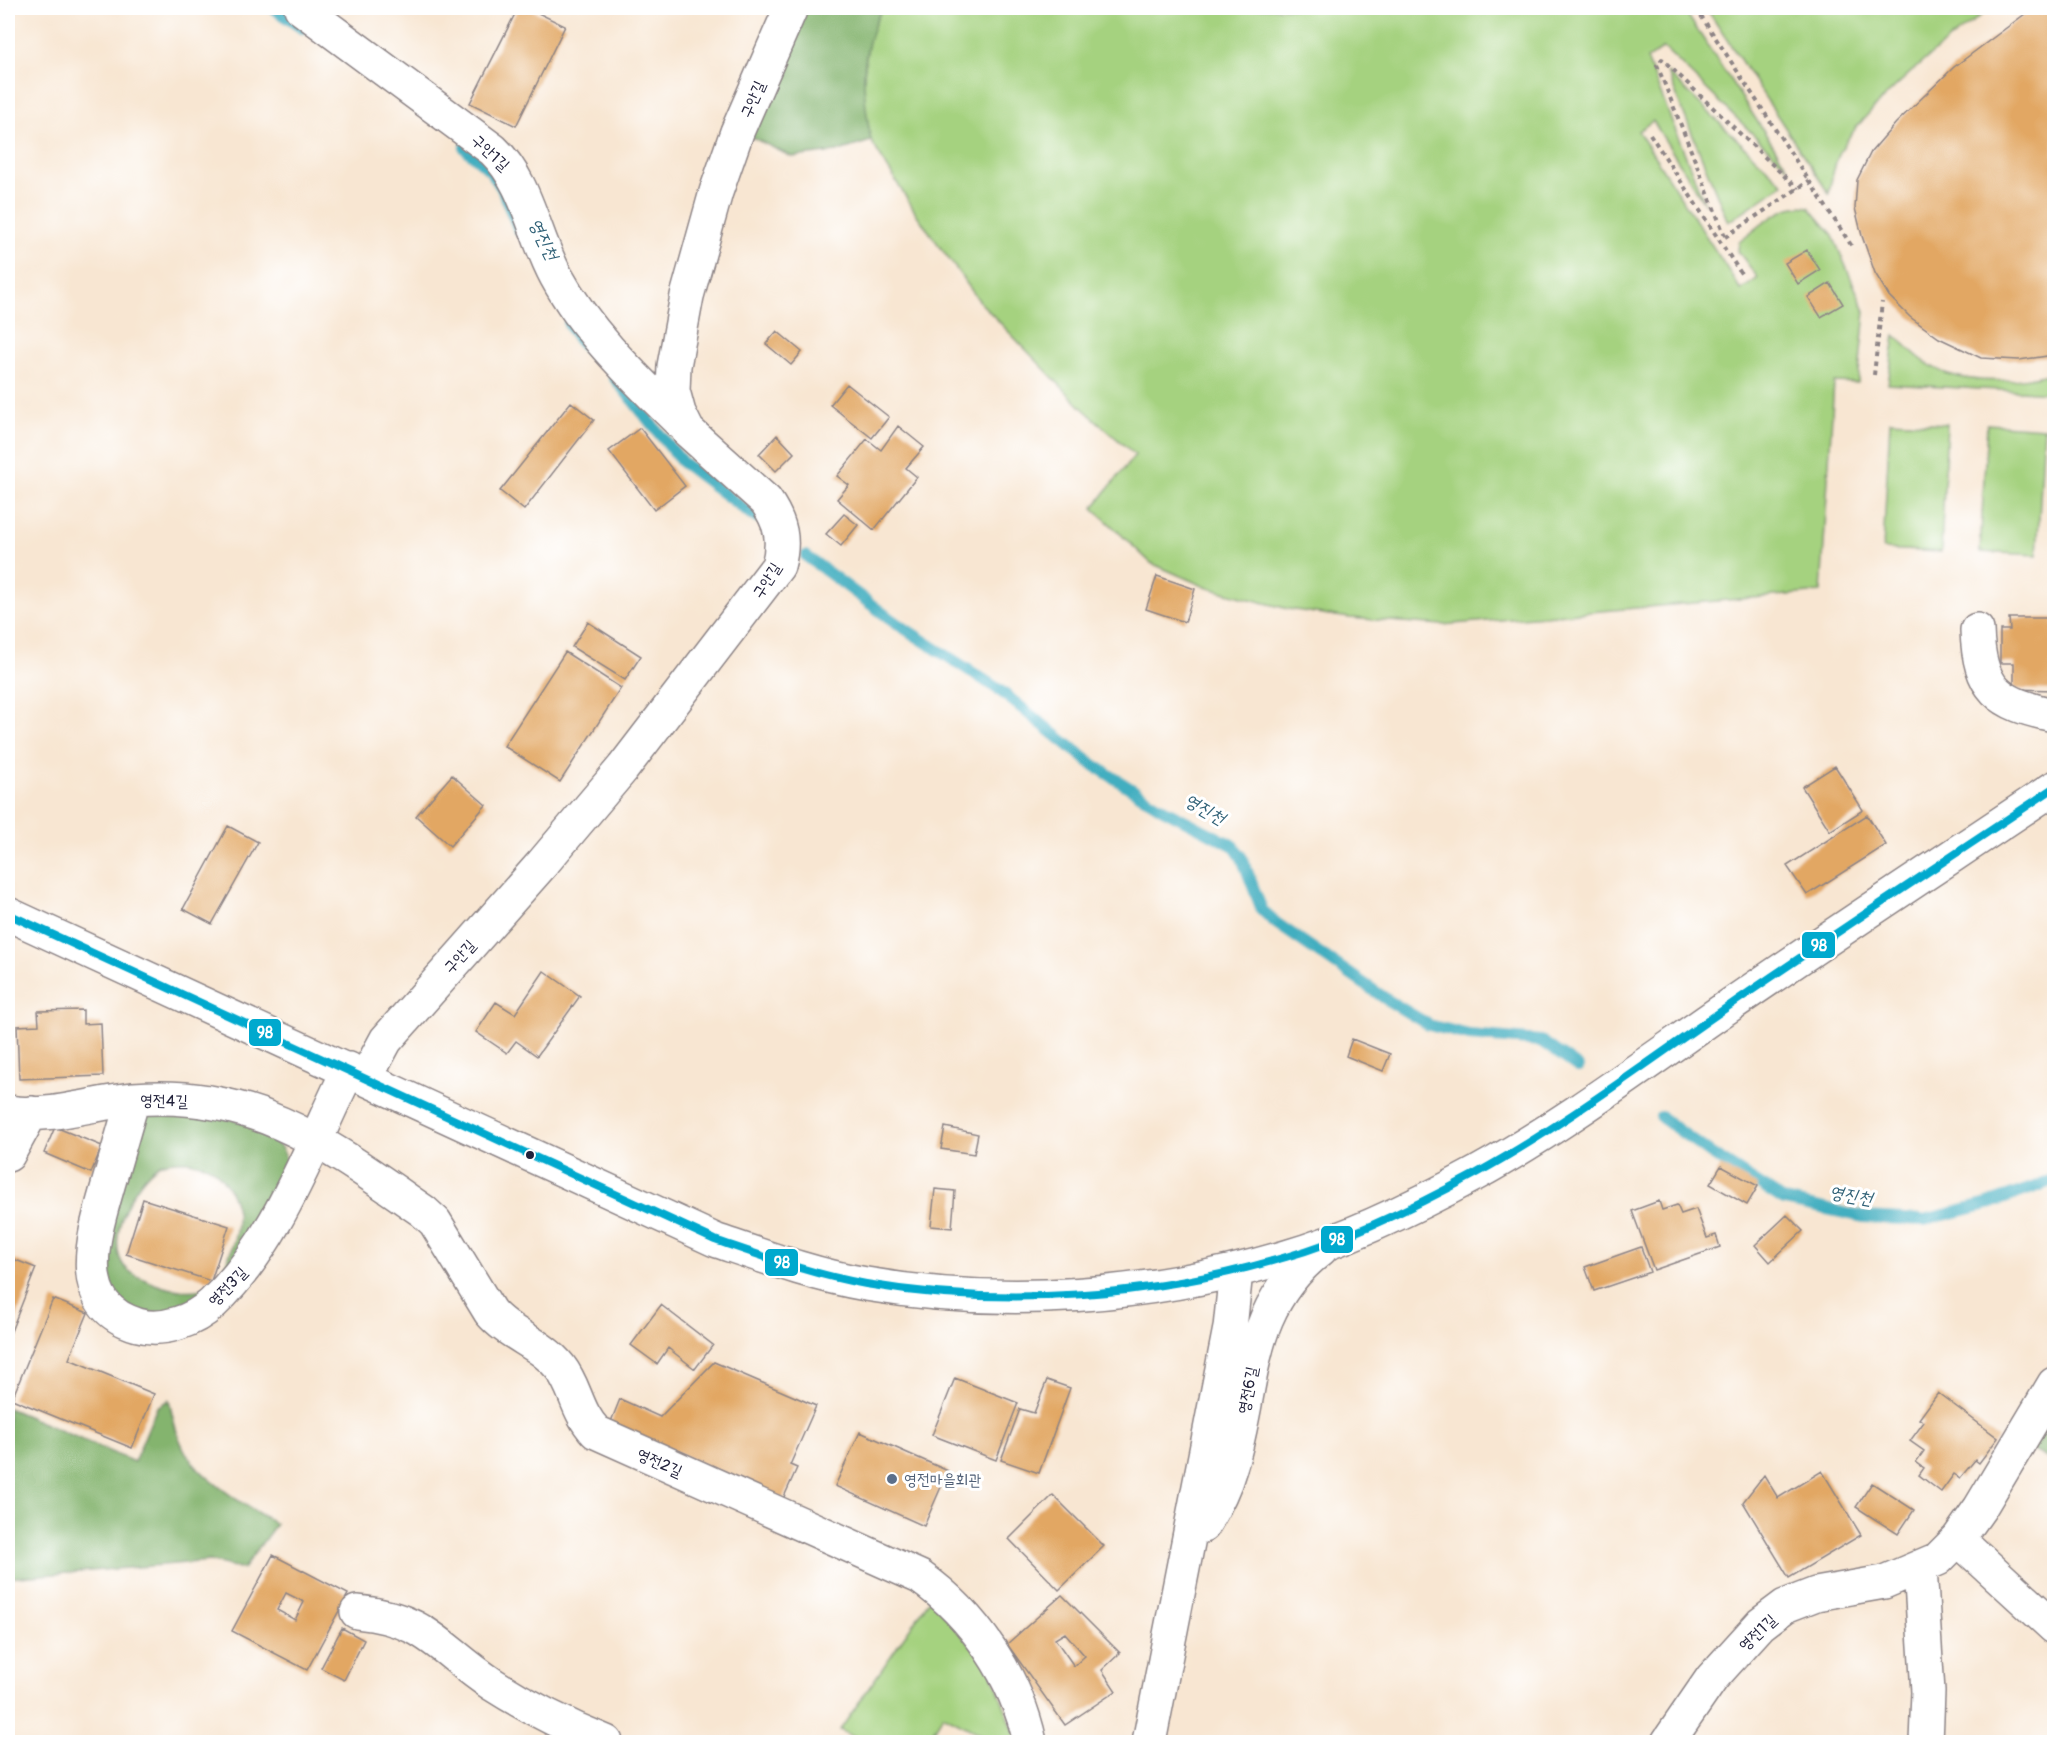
<svg xmlns="http://www.w3.org/2000/svg" width="2062" height="1750" font-family="Pangolin,'Poor Story',sans-serif">
<style>
.green{fill:#a5d27f;stroke:#647a5d;stroke-width:1.5}
.forest{fill:#84b46e;stroke:#536b54;stroke-width:1.5;fill-rule:evenodd}
.lines{fill:none;stroke-linecap:round;stroke-linejoin:round}
.stream{stroke:#42aec0;stroke-width:12}
.building{fill:#e2a764;fill-rule:evenodd}
.minor-casing{stroke:#8d8486;stroke-width:36}
.path{stroke:#8d8486;stroke-width:4;stroke-dasharray:4.5 4.5;stroke-linecap:butt}
.minor{stroke:#fff;stroke-width:33}
.bus-1-casing{stroke:#fff;stroke-width:12}
.bus-1{stroke:#00a9ce;stroke-width:8}
.bus-dot{fill:#22223b;stroke:#fff;stroke-width:2}
.service-dot{fill:#5c6f8a;stroke:#fff;stroke-width:2}
.labels{text-anchor:middle;stroke-width:6;stroke-linejoin:round;paint-order:stroke}
.street-label{font-size:16px;fill:#22223b;stroke:#fff}
.service-label{font-size:16px;fill:#4e5e75;stroke:#fff;text-anchor:start}
.water-label{font-size:18px;font-style:italic;fill:#306177;stroke:#fff}
.line-badge{stroke:#fff;stroke-width:2}
.badge-label{font-size:16px;text-anchor:middle;font-weight:bold;fill:#fff}
</style>
<rect width="100%" height="100%" fill="#fff"/>
<filter id="ink" filterUnits="userSpaceOnUse"><feTurbulence type="fractalNoise" baseFrequency=".0167" numOctaves="2"/><feDisplacementMap in="SourceGraphic" scale="12" xChannelSelector="R" yChannelSelector="G"/><feConvolveMatrix kernelMatrix="1 2 1 2 8 2 1 2 1" color-interpolation-filters="sRGB"/></filter>
<filter id="wash" filterUnits="userSpaceOnUse"><feTurbulence type="fractalNoise" baseFrequency=".008" numOctaves="4" result="noise"/><feDisplacementMap in="SourceGraphic" scale="24" xChannelSelector="R" yChannelSelector="G"/><feGaussianBlur stdDeviation="1.35" result="paint"/><feColorMatrix in="noise" values="0 0 0 0 0 0 0 0 0 0 0 0 0 0 0 0 0 1.4 0 .05"/><feComposite in="paint" operator="in"/></filter>
<g filter="url(#wash)">
<rect width="100%" height="100%" fill="#f8e6d2"/>
<path class="green" d="M882,8H1683L1788,168L1664,48L1647,59L1705,204L1653,121L1638,131L1741,290L1758,278L1738,251L1739,242C1760,227 1782,202 1809,207L1832,234L1865,311L1858,383L1834,382L1821,592L1442,625L1350,618L1288,609L1208,588L1151,563L1093,508L1135,455L1081,407L980,302L917,215L871,141L862,92L869,33Z
M1706,8H1992C1952,35 1859,111 1839,154C1834,167 1831,181 1829,194Z
M1667,72L1783,184L1728,222Z
M1895,335C1910,350 1927,367 1948,374C1980,384 2022,382 2054,372V393L1888,384Z
M1890,421L1947,424L1941,552L1883,549Z
M1987,424L2044,428L2037,555L1980,552Z
M930,1599L989,1665L1018,1742H995L943,1715L927,1742H863L840,1730Z"/>
<path class="forest" d="M803,8H882C858,56 862,89 871,141L836,152L792,157L749,136Z
M164,1108C202,1114 256,1116 282,1149C286,1155 287,1165 289,1171C263,1225 234,1291 175,1313C163,1318 146,1318 135,1312C121,1303 107,1293 102,1275C94,1245 124,1150 141,1122C145,1116 157,1112 164,1108ZM187,1161C195,1163 207,1164 213,1169C225,1180 234,1196 237,1212C239,1231 227,1272 212,1284C199,1295 170,1290 155,1284C145,1279 132,1276 124,1266C104,1239 134,1179 160,1164C167,1160 179,1161 187,1161Z
M169,1400C173,1420 179,1447 194,1464C216,1488 248,1507 276,1524L243,1569L210,1561L8,1578V1408L134,1462L157,1407Z
M2054,1409V1462L2032,1450Z"/>
<g class="lines">
<path class="stream" d="M273,8L302,28
M465,148L490,170L502,188L519,230
M569,324L579,340L594,356
M614,377L682,462L755,517
M806,556L896,623L998,689L1092,764L1163,809L1234,846L1242,858L1262,910L1276,923L1389,1001L1429,1025L1469,1035L1541,1041L1578,1067
M1661,1117L1710,1153L1784,1200L1863,1217L1924,1220L1988,1204L2054,1180"/>
</g>
<g id="blocks">
<path class="building" d="M518,8H528L565,26L516,126L470,103Z
M2033,8H2054V355L2019,360L1981,358L1939,338L1910,317L1889,296L1875,273L1862,236L1855,208L1857,180L1871,152L1896,123L1954,67Z
M1807,250L1820,270L1798,284L1785,263Z
M1830,283L1843,304L1821,317L1808,297Z
M777,331L802,352L791,365L766,344Z
M847,384L889,417L872,438L830,405Z
M571,402L594,420L524,510L500,491Z
M898,426L924,447L906,468L917,477L874,530L837,499L849,485L837,476L867,439L881,450Z
M640,428L685,486L654,510L609,451Z
M777,435L794,453L776,471L759,454Z
M844,514L858,525L841,546L826,534Z
M1157,576L1195,589L1185,622L1146,609Z
M2009,618H2054V690L2014,689V663H2000V630H2010Z
M588,622L641,656L625,680L572,647Z
M565,652L621,688L560,782L504,746Z
M1835,766L1863,810L1830,831L1802,787Z
M452,775L486,805L450,846L416,816Z
M1867,815L1886,845L1807,895L1787,866Z
M228,826L258,842L212,924L183,909Z
M544,971L580,996L537,1056L516,1041L507,1053L476,1032L496,1002L515,1014Z
M83,1010V1024L101,1023L103,1076L19,1079L17,1026L39,1025L38,1011Z
M1352,1039L1390,1054L1383,1071L1346,1056Z
M55,1127L102,1146L91,1173L44,1153Z
M945,1127L978,1134L974,1154L941,1149Z
M1721,1166L1758,1186L1747,1205L1710,1184Z
M935,1189L955,1191L952,1228L931,1226Z
M143,1199L229,1226L211,1281L126,1254Z
M1659,1201L1662,1210L1677,1205L1681,1214L1696,1209L1707,1238L1716,1235L1720,1247L1654,1270L1632,1211Z
M1787,1215L1803,1231L1770,1262L1755,1245Z
M1641,1247L1650,1272L1594,1291L1585,1267Z
M8,1257L36,1268L8,1339Z
M53,1299L88,1313L69,1359L154,1394L132,1448L12,1399Z
M661,1305L713,1345L695,1369L668,1348L657,1364L631,1345Z
M714,1362L816,1406L790,1465L797,1468L783,1499L610,1424L620,1399L660,1417Z
M955,1378L1018,1403L996,1460L932,1435Z
M1047,1380L1070,1388L1039,1473L1001,1460L1020,1409L1034,1413Z
M1938,1393L1998,1438L1979,1463L1975,1460L1960,1478L1954,1474L1941,1492L1919,1475L1924,1468L1916,1462L1924,1451L1910,1441L1924,1422L1919,1419Z
M860,1432L948,1471L924,1526L835,1486Z
M1822,1471L1861,1535L1789,1578L1743,1502L1764,1475L1778,1498Z
M1872,1483L1914,1510L1898,1534L1856,1507Z
M1053,1495L1104,1546L1059,1590L1009,1539Z
M273,1555L348,1594L307,1670L232,1631ZM286,1593L304,1602L295,1620L277,1610Z
M1062,1595L1120,1653L1102,1670L1116,1691L1065,1725L1007,1644ZM1065,1633L1085,1656L1074,1666L1055,1639Z
M342,1628L364,1640L344,1680L321,1668Z"/>
</g>
</g>
<g filter="url(#ink)">
<use href="#blocks" fill-opacity="0" stroke="#8d8486" stroke-width="1.5"/>
<g class="lines">
<defs>
<path id="minor" d="M301,8L493,150C528,184 533,234 556,276C587,333 636,379 681,423
M1977,630C1979,689 1998,704 2054,715
M8,914L715,1240C765,1257 814,1275 866,1284C1005,1308 1151,1297 1286,1257C1349,1239 1420,1204 1477,1173C1564,1125 1645,1064 1726,1008C1835,933 1945,861 2054,788
M366,1077L386,1040L542,864L623,768L778,566C785,540 781,523 766,501L688,431L679,413L673,391L674,366L687,296L716,192L737,132L791,8
M133,1099C125,1127 117,1154 109,1182C95,1232 69,1305 138,1325C163,1332 194,1321 213,1303C279,1240 309,1149 349,1069
M8,1112C49,1119 92,1103 134,1099C255,1089 329,1146 423,1211L435,1222L490,1312C509,1335 541,1343 560,1367C576,1387 576,1411 596,1432L920,1577C974,1615 1016,1677 1030,1742
M8,1155L31,1113
M1203,1526C1214,1508 1224,1489 1230,1468C1257,1384 1242,1311 1321,1249
M1958,1539L2054,1627
M1920,1568L1928,1692L1926,1742
M357,1612C428,1619 439,1649 492,1684C528,1707 566,1726 606,1742
M1149,1742L1230,1328L1236,1271
M1668,1742L1712,1678L1761,1624L1785,1606L1816,1594L1884,1582L1938,1559L1958,1539L1980,1508L2054,1384"/>
</defs>
<use href="#minor" class="minor-casing"/>
<path class="path" d="M1696,8L1853,248
M1650,134L1742,275
M1725,236L1657,65L1662,59L1798,189
M1725,237L1809,181
M1874,375L1882,302"/>
<use href="#minor" class="minor"/>
<defs>
<path id="bus-1" d="M8,914L715,1240C765,1257 814,1275 866,1284C1005,1308 1151,1297 1286,1257C1349,1239 1420,1204 1477,1173C1564,1125 1645,1064 1726,1008C1835,933 1945,861 2054,788"/>
</defs>
<use href="#bus-1" class="bus-1-casing"/>
<use href="#bus-1" class="bus-1"/>
</g>
</g>
<circle class="bus-dot" cx="530" cy="1155" r="5"/>
<circle class="service-dot" cx="892" cy="1479" r="6"/>
<g class="labels">
<g class="street-label">
<text transform="translate(752 99) rotate(-66)" y="6">구안길</text>
<text transform="translate(491 152) rotate(43)" y="6">구안1길</text>
<text transform="translate(766 580) rotate(-58)" y="6">구안길</text>
<text transform="translate(459 956) rotate(-48)" y="6">구안길</text>
<text transform="translate(164 1100) rotate(1)" y="6">영전4길</text>
<text transform="translate(227 1286) rotate(-46)" y="6">영전3길</text>
<text transform="translate(1247 1390) rotate(-79)" y="6">영전6길</text>
<text transform="translate(660 1462) rotate(24)" y="6">영전2길</text>
<text transform="translate(1757 1632) rotate(-43)" y="6">영전1길</text>
</g>
<g class="service-label">
<text x="904" y="1485">영전마을회관</text>
</g>
<g class="water-label">
<text transform="translate(544 239) rotate(64)" y="6">영진천</text>
<text transform="translate(1205 809) rotate(30)" y="6">영진천</text>
<text transform="translate(1851 1195) rotate(10)" y="6">영진천</text>
</g>
</g>
<g class="line-badge">
<rect x="1801" y="931" width="35" height="28" rx="6" fill="#00a9ce"/>
<rect x="248" y="1018" width="34" height="29" rx="6" fill="#00a9ce"/>
<rect x="1320" y="1225" width="34" height="29" rx="6" fill="#00a9ce"/>
<rect x="764" y="1248" width="35" height="29" rx="6" fill="#00a9ce"/>
</g>
<g class="badge-label">
<text x="1819" y="951">98</text>
<text x="265" y="1038">98</text>
<text x="1337" y="1245">98</text>
<text x="782" y="1268">98</text>
</g>
<rect width="2062" height="1750" fill="none" stroke="#fff" stroke-width="30"/>
</svg>
